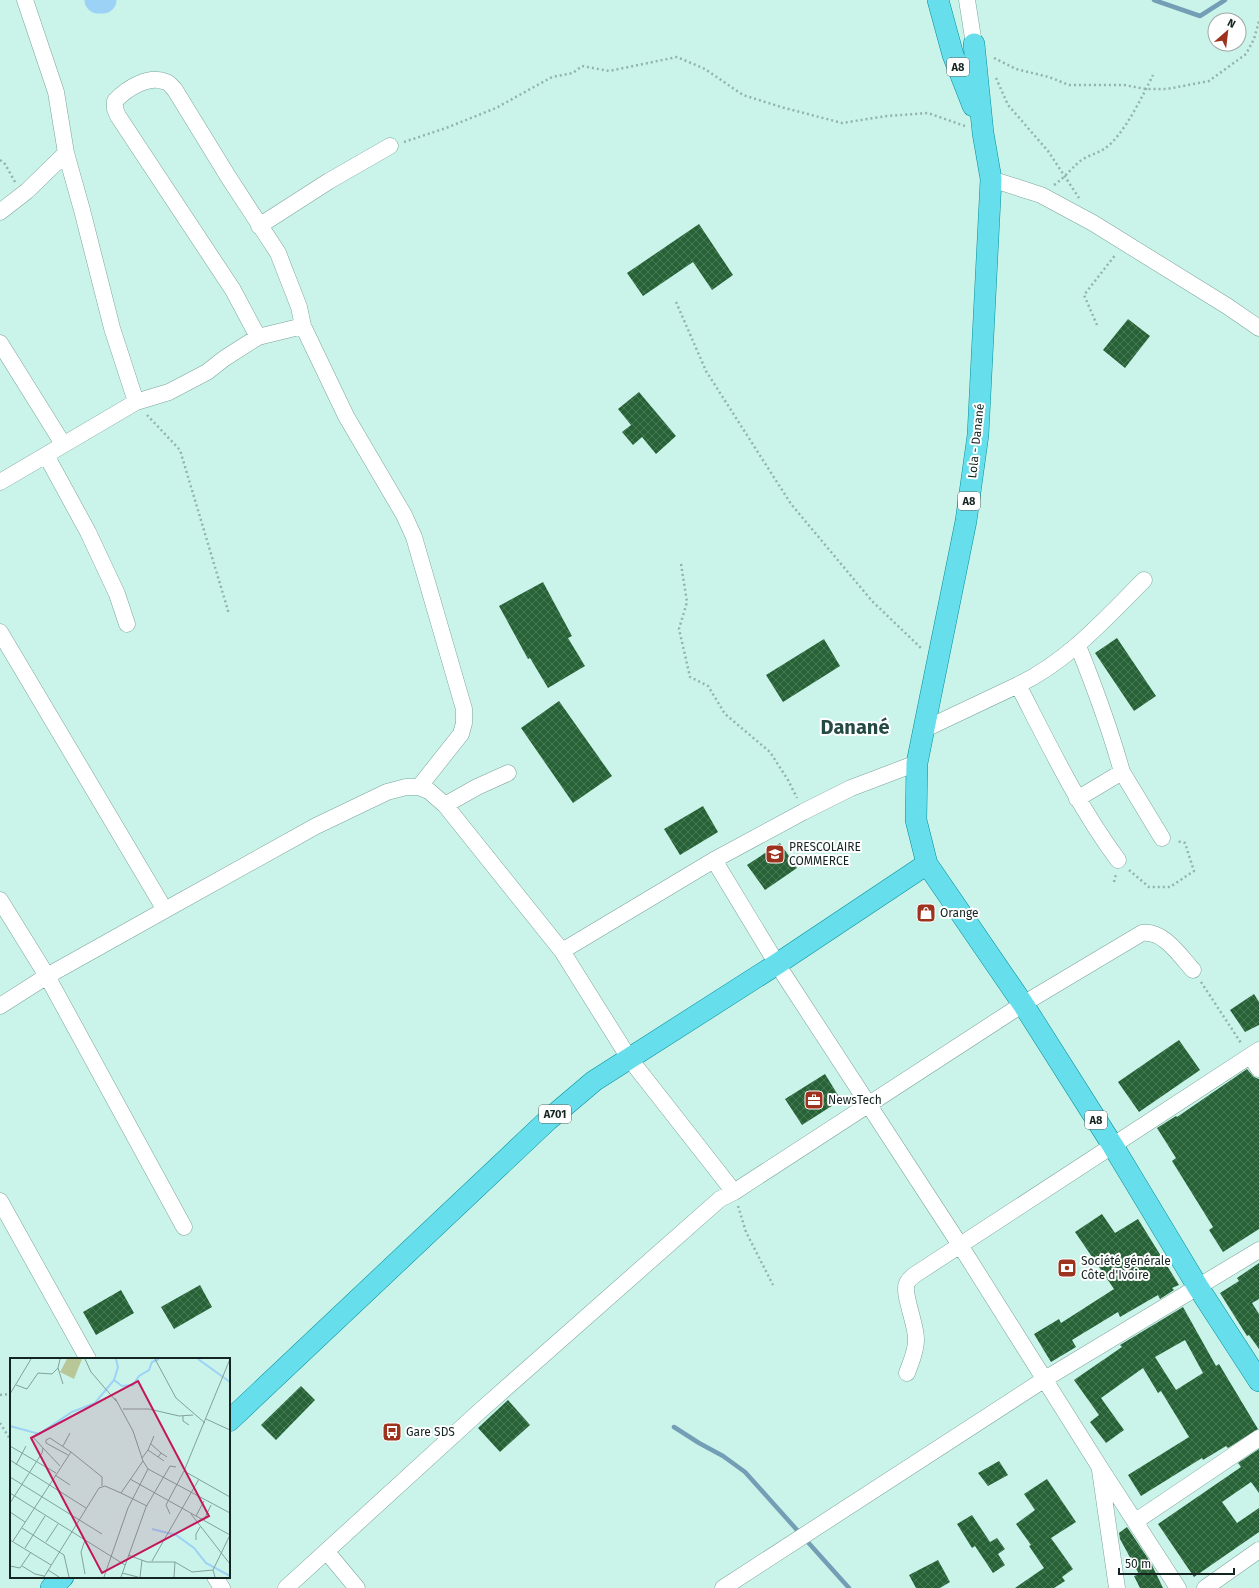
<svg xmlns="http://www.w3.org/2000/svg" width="1259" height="1588" font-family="'Fira Sans',sans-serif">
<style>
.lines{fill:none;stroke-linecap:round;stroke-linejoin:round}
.stream{stroke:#739eb5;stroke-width:4.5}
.river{stroke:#9cd2f5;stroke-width:27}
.building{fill:url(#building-cross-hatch);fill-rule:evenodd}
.minor-casing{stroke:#7ca49b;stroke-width:17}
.major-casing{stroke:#078f9b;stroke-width:22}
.path{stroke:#91b3ab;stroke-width:2.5;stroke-dasharray:2 3;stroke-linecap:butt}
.minor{stroke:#fff;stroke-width:16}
.major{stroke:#66deeb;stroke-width:21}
.labels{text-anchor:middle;stroke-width:4;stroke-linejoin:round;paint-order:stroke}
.shield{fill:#fff;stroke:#5a6664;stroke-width:1}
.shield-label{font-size:11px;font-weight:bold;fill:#142521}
.street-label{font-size:12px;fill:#142521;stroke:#fff}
.poi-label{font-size:12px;fill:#142521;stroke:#fff;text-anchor:start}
.town-label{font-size:20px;font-weight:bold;fill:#244a43;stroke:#fff}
.inset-river{fill:none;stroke:#9cd2f5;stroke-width:2}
.inset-road{fill:none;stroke:#81a19a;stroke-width:1}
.view{fill:#c2185b;fill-opacity:0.15;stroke:#c2185b;stroke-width:2}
.inset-edge{fill:none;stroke:#142521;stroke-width:2}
</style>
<defs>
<pattern id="building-cross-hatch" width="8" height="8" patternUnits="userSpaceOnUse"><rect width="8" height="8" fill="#266236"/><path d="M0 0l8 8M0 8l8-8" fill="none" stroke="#4a7958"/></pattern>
</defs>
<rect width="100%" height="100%" fill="#caf4ea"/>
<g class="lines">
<path class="stream" d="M1154,0L1200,16L1225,0
M674,1427L699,1443L723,1456L745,1472L849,1588"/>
<path class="river" d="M98,0H103"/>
</g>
<path class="building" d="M699,224L733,275L712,290L693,262L643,296L627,273Z
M1128,319L1150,336L1125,368L1103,350Z
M639,392L676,436L656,454L642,437L633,445L622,432L631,425L618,409Z
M543,582L572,636L568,638L585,666L548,688L530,658L528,659L499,606Z
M1117,638L1156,696L1134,711L1095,653Z
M824,639L840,666L783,702L766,675Z
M559,701L612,776L573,803L521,728Z
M703,806L718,832L680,855L664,829Z
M780,843L797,868L765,890L747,865Z
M1254,994L1259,1002V1025L1245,1032L1230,1010Z
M1179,1040L1200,1070L1139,1112L1118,1082Z
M1247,1069L1254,1077L1259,1079V1229L1223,1252L1209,1230L1213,1227L1172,1161L1176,1158L1157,1128L1176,1116L1177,1117Z
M825,1074L841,1100L802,1125L785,1099Z
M1102,1214L1115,1233L1138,1219L1179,1285L1172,1288L1174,1290L1160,1299L1158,1295L1120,1317L1118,1312L1072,1340L1076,1347L1051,1362L1034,1334L1059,1319L1061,1323L1114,1289L1075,1232Z
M1259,1263V1299L1252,1303L1259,1314V1349L1249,1335L1247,1336L1220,1293L1239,1281L1237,1278Z
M200,1285L212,1307L174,1329L161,1307Z
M121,1290L134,1313L96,1335L83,1312Z
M1183,1307L1216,1366L1219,1364L1258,1429L1228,1448L1226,1446L1203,1460L1202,1458L1141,1496L1128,1475L1189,1437L1161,1391L1158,1393L1143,1368L1101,1398L1124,1430L1106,1443L1090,1422L1099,1415L1074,1380L1122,1347L1120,1345ZM1185,1340L1203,1373L1176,1390L1155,1357Z
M301,1386L315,1400L276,1440L261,1425Z
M508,1400L530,1425L500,1452L478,1428Z
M1259,1449V1493L1251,1482L1222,1502L1237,1523L1259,1508V1532L1194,1577L1158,1524L1241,1467L1238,1463Z
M999,1461L1008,1475L988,1486L978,1473Z
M1047,1479L1076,1522L1051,1538L1073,1569L1062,1577L1065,1581L1054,1588H1015L1044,1568L1029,1546L1031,1545L1016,1524L1035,1510L1024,1494Z
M972,1515L990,1542L997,1538L1005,1549L998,1554L1005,1565L993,1573L975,1546L972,1548L957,1524Z
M1127,1527L1151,1563L1163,1588H1140L1134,1576L1139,1574L1120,1539L1119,1533Z
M938,1560L950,1582L940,1588H916L909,1575Z"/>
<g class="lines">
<defs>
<path id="minor" d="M967,0L974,44
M66,153L82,210L112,328L136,402
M991,179L1041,195L1093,223L1227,306L1259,328
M0,212L27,191L66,153L56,92L25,0
M259,226L329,181L390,146
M258,337L233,290L118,116L115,109V101C126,89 149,74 166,82C170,83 172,87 175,90L229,178L278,253L299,307L303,326
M0,343L63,444
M46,455L88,532L117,594L127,624
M0,482L136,402L169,392L207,372L225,358L258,337L303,326L346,416L404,515L414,537L464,709V723L461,734L419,787
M0,632L165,910
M1078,646C1095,688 1110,729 1122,772
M1018,685C1068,661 1105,619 1144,580
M925,729L1018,685C1049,745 1078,806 1118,860
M1077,799L1122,772L1162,838
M445,805L477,787L508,773
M714,860L777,964L960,1245L1099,1466L1178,1588
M0,900L47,976L184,1227
M562,951L629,1058L734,1192
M0,1006L47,976L165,910L316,826L387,792L406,787H419L429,791L445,805L562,951L714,860L803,812L851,788L917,763
M1251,1057L1259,1069
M0,1201L88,1359
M907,1373C911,1362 916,1352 916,1340C917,1326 902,1293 907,1283C909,1279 913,1276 916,1274L1259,1050
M1100,1470L1117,1588
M1136,1521L1259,1438
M327,1552L357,1588
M215,1577L222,1588
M286,1588L481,1410L720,1199L734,1192L1023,1004L1142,933C1164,930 1180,956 1193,970
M723,1588L1045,1379L1259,1250
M1205,1588L1259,1550"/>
<path id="major" d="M938,0L953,55L973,106
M974,44L983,133L991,179L978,435L966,521L917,763L916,820L927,864L1023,1004L1113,1146L1198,1287L1259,1381
M229,1421L548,1120L594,1081L777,964L927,864
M51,1588L63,1577"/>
</defs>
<use href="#minor" class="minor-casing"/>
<use href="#major" class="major-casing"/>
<path class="path" d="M994,58L1016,69L1049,77L1069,85H1124L1146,89H1167L1209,81L1246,54L1254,39L1259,21
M996,78L1008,105L1048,151L1079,198
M404,142L446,128L496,108L552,77L573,73L582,66L609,71L677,57L705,69L743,95L781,107L842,123L887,116L928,113L965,126
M0,160L5,164L15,182
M1054,185C1065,177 1070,170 1079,162C1086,156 1096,154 1104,149C1123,137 1143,95 1153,75
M676,302L706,371L791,504L872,601L922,649
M1097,325L1084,295L1116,254
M147,415L180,450L229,614
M681,564L687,602L679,629L690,677L708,686L725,714L770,752L788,780L797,798
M1129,870L1149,887H1170L1194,871L1185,843L1177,841
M1114,882L1116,874
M1201,982L1241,1043
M738,1206L746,1232L773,1285
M0,1395L11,1394
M0,1423L10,1439"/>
<use href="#minor" class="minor"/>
<use href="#major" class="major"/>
</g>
<defs>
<symbol id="school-square" viewBox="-11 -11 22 22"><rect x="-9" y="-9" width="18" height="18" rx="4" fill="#9d331f" stroke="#fff"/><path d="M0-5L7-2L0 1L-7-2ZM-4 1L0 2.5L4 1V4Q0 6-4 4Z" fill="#fff"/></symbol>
<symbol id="shop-square" viewBox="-11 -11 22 22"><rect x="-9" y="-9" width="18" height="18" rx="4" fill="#9d331f" stroke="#fff"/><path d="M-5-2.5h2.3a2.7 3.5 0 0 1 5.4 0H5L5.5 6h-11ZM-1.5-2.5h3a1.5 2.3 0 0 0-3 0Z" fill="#fff"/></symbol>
<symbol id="office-square" viewBox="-11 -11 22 22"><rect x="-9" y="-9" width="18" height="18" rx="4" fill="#9d331f" stroke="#fff"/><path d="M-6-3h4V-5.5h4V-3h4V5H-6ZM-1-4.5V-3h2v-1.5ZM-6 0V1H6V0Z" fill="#fff"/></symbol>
<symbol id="bank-square" viewBox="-11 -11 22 22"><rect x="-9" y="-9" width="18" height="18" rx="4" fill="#9d331f" stroke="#fff"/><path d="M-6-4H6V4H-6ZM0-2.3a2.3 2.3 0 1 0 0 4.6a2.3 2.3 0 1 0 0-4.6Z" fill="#fff"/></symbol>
<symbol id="bus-square" viewBox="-11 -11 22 22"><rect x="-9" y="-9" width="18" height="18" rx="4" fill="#9d331f" stroke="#fff"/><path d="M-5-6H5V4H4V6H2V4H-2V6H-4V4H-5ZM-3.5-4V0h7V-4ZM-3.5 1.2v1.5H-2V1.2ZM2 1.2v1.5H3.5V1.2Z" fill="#fff"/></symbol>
</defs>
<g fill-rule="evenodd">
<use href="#school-square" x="764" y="843" width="22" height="22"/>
<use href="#shop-square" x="915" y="902" width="22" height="22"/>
<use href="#office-square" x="803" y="1089" width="22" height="22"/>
<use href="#bank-square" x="1056" y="1257" width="22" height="22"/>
<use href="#bus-square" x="381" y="1421" width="22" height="22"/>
</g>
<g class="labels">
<g class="shield">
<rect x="947" y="58" width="22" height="18" rx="3"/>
<rect x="958" y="492" width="22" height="18" rx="3"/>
<rect x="539" y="1105" width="32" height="18" rx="3"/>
<rect x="1085" y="1111" width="22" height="18" rx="3"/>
</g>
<g class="shield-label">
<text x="958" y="71">A8</text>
<text x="969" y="505">A8</text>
<text x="555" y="1118">A701</text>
<text x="1096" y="1124">A8</text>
</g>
<g class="street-label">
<text transform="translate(976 441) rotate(-84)" y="4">Lola - Danané</text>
</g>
<g class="poi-label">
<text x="789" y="851">PRESCOLAIRE<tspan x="789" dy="14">COMMERCE</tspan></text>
<text x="940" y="917">Orange</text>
<text x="828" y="1104">NewsTech</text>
<text x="1081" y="1265">Société générale<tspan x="1081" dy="14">Côte d'Ivoire</tspan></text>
<text x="406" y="1436">Gare SDS</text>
</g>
<g class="town-label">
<text x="855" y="734">Danané</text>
</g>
</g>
<g transform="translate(10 1358)">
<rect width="220" height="220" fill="#caf4ea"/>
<path d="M57,1H72L64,21L50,14Z" fill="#b9c697"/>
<path class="inset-river" d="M188,1L220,24M104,22L112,28L123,27L129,18L139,12L142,4L149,1M0,68L29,76L62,54L85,45L104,22L108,9L106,1M142,171L166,177L184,190L196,205L220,218"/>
<path class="inset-road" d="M50,1L48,10L53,26M75,1L81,14L106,43M145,1L166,40L195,65M6,27L17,31L28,15L42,16L48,10M0,36L21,1M105,40L123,73L133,103L138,111L220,155M113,51H139L169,58L183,57M173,58V63L179,67M196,61L220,72M141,86L151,95M0,88L46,115M53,88L60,75M33,90L50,108M138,92L144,78M58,97L36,85V82L40,80L61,94M148,99L151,95L157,99M132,100L138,92L154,103M0,102L76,150M6,107L16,88M174,113L220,139M45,117L60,127M0,119L92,176M120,121L220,177M0,135L115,207M111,135L137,148M0,145L32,95L33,90L22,78M0,154L15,164M160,156L156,147L174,113L220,1M181,156L220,206M186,158L194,143M194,162L201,147M12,170L54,197L59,219M0,182L41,207M186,182V176L190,169M3,183L61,94L92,119V128M36,184L48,166M15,190L35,158M118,197L137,204H165L182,214L203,212M142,203L189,121M0,208L10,210L21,194M12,208L25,216L34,218M38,212L49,219M112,215L128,219M75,216L71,194L75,182M34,219L89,130L95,128L111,135L133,103M94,219L118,150L138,111M111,219L136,149L160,108L166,109M130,219L132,202M164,219L165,204M205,219L203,212L220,177"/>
<path class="view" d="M128,23L199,158L92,215L21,80Z"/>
<rect width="220" height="220" class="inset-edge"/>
</g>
<g transform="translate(1227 32) rotate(28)"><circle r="19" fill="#ffffff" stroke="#a1a8a6"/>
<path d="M0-3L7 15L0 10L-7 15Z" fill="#9d331f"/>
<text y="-6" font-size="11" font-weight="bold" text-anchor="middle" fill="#142521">N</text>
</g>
<path d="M1119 1568v6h115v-6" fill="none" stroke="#142521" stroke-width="2"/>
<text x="1125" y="1568" font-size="12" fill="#142521" stroke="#ffffff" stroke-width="3" paint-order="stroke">50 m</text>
</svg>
